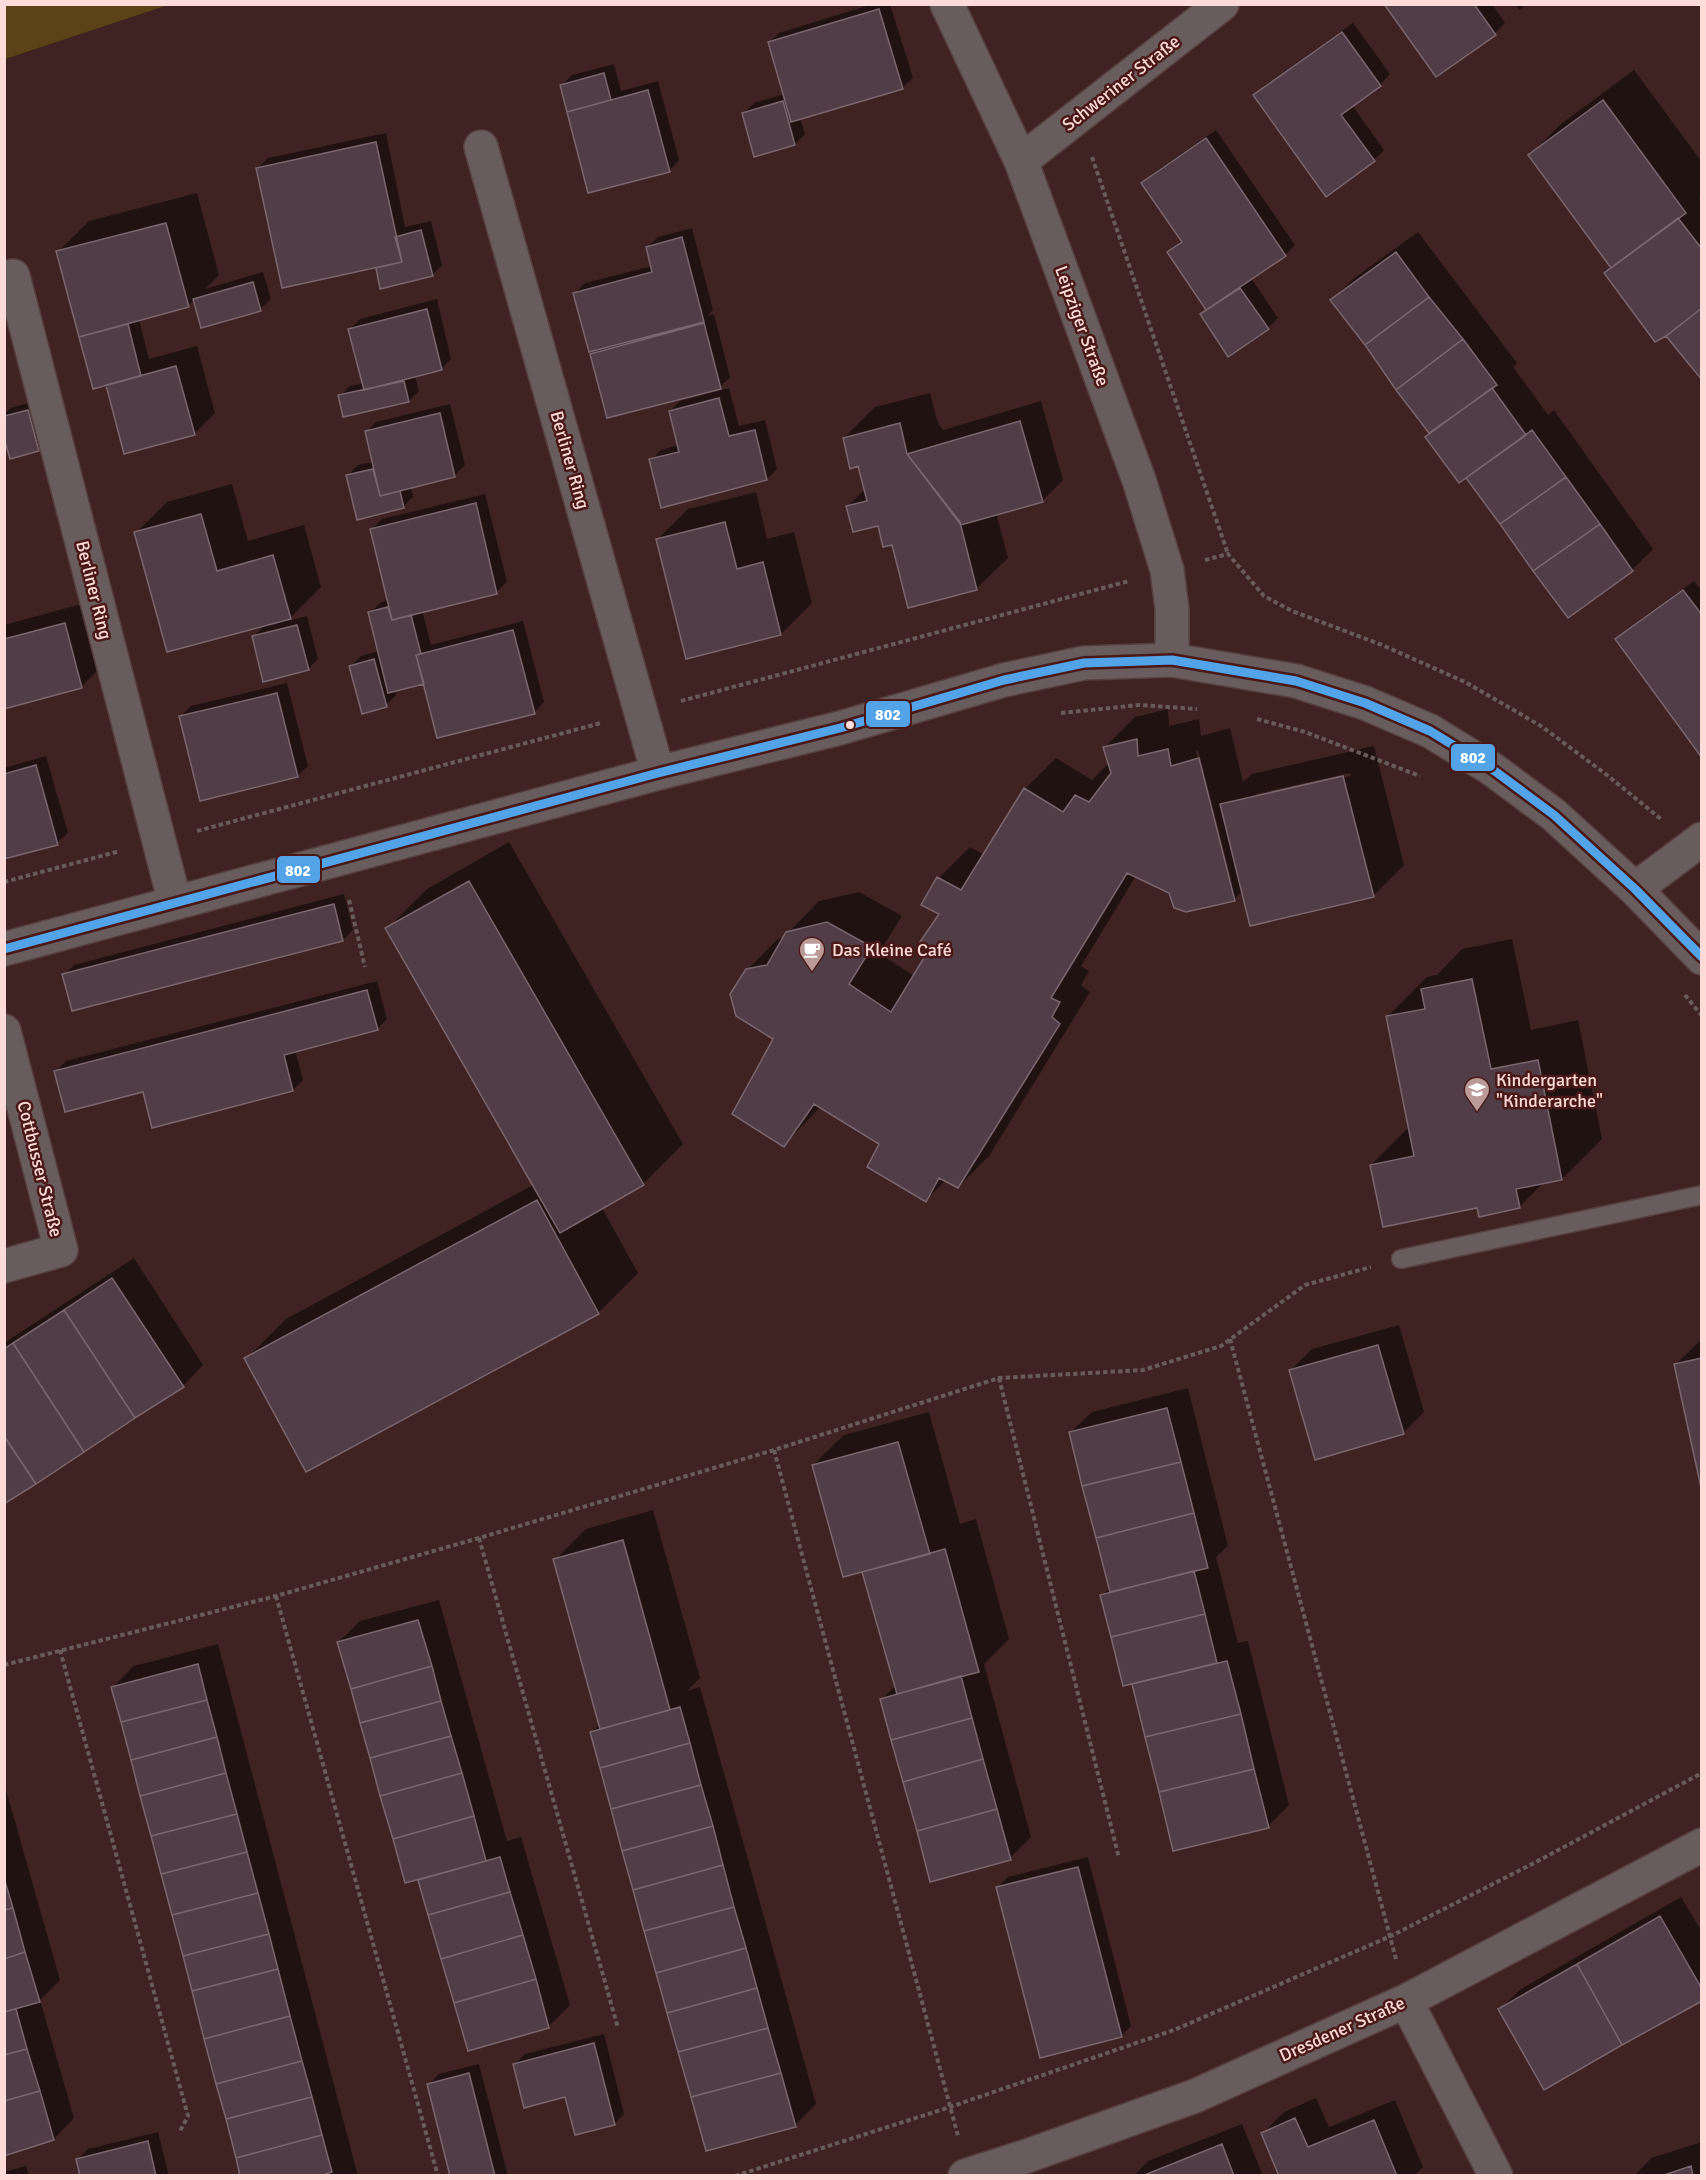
<svg xmlns="http://www.w3.org/2000/svg" width="1706" height="2180" font-family="Signika,sans-serif">
<style>
.green{fill:#5b4317}
.shadow{fill:#0007;fill-rule:evenodd}
.building{fill:#513d45;stroke:#7a666e;stroke-width:1.5}
.lines{fill:none;stroke-linecap:round;stroke-linejoin:round}
.lane-casing{stroke:#563f3e;stroke-width:21}
.street-casing{stroke:#563f3e;stroke-width:36}
.path{stroke:#695b5a;stroke-width:4;stroke-dasharray:4.5 3;stroke-linecap:butt}
.lane{stroke:#685d5c;stroke-width:18}
.street{stroke:#685d5c;stroke-width:33}
.bus-1-casing{stroke:#491817;stroke-width:14}
.bus-1{stroke:#53a3e8;stroke-width:9}
.bus-dot{fill:#fddbd8;stroke:#491817;stroke-width:2}
.labels{text-anchor:middle;stroke-width:5;stroke-linejoin:round;paint-order:stroke}
.street-label{font-size:18px;fill:#fddbd8;stroke:#491817}
.poi-label{font-size:18px;fill:#fddbd8;stroke:#491817;text-anchor:start}
.line-badge{stroke:#491817;stroke-width:2}
.badge-label{font-size:16px;text-anchor:middle;font-weight:bold;fill:#fff}
</style>
<rect width="100%" height="100%" fill="#3e2322"/>
<path class="green" d="M5,4H168V5L5,59Z"/>
<path class="shadow" d="M873,4H890L913,78L902,88L800,118L805,134L795,144L744,113L754,103L785,94L769,43L779,33Z
M1386,4H1492L1505,23L1495,33Z
M1515,4H1527L1519,10Z
M1353,23L1390,74L1380,85L1352,105L1384,150L1374,160L1326,195L1255,95L1265,85Z
M614,64L621,91L658,81L679,160L669,171L589,191L562,85L572,75Z
M1634,70L1702,162V195L1699,198L1702,201V378L1612,267L1530,155L1561,124Z
M1216,130L1295,245L1285,255L1251,278L1278,318L1268,328L1202,315L1208,309L1169,252L1182,240L1143,183L1153,173Z
M386,133L405,227L431,221L442,265L432,275L382,287L377,267L258,168L268,158Z
M197,193L219,275L205,289L263,272L271,299L260,309L194,300L188,306L139,319L149,359L197,346L215,413L194,434L107,383L94,387L58,252L89,221Z
M692,228L713,310L707,316L714,314L730,377L720,387L592,354L598,348L575,293L585,283L652,266L647,247L658,237Z
M1418,232L1517,363L1513,367L1548,415L1554,410L1653,549L1632,570L1568,616L1467,476L1431,433L1332,300L1353,279Z
M437,299L451,359L441,369L415,376L419,391L409,401L340,396L350,386L364,383L350,329L360,319Z
M729,388L739,426L765,420L777,469L767,479L651,460L661,450L679,445L670,411L680,401Z
M930,393L938,423L943,430L1041,401L1063,480L1042,501L996,513L1008,558L977,588L909,606L893,543L879,524L848,506L865,489L859,464L844,438L875,407Z
M38,400L49,440L39,450L4,432V414L11,408Z
M450,404L465,465L455,475L411,487L413,497L403,507L358,518L347,476L358,465L373,462L366,432L376,422Z
M232,484L248,541L304,525L321,587L287,621L307,616L318,659L308,669L254,636L266,624L136,533L167,502Z
M756,492L767,539L794,532L812,603L781,634L687,657L657,540L688,509Z
M485,494L507,582L496,592L422,610L431,645L523,621L544,702L534,713L425,682L395,690L396,695L386,705L351,666L361,656L379,651L370,613L380,603L388,600L372,529L382,519Z
M1694,581L1702,591V755L1617,639L1627,629Z
M85,603L102,666L81,687L4,707V625Z
M287,683L308,766L297,776L181,716L191,706Z
M1168,709L1169,726L1199,719L1201,736L1230,728L1243,782L1252,774L1374,746L1404,865L1373,896L1243,891L1234,899L1170,892L1136,876L1081,966L1089,971L1081,985L1090,992L989,1156L958,1187L946,1180L926,1200L881,1143L820,1107L784,1145L775,1038L747,970L778,939L784,937L819,901L859,892L902,916L879,953L914,976L932,948L941,913L923,904L939,878L970,847L984,855L1025,789L1056,758L1092,780L1107,765L1111,767L1104,748L1135,717ZM1198,750L1231,879H1228L1196,751ZM1350,773L1351,776L1256,797V794Z
M46,756L68,833L57,843L4,858V768Z
M509,842L683,1144L643,1184L602,1208L638,1273L598,1313L246,1359L286,1319L533,1185L387,929L427,889Z
M344,894L353,930L343,940L64,975L74,965Z
M1512,939L1531,1030L1578,1020L1602,1139L1562,1179L1544,1182L1519,1207L1478,1206L1371,1165L1409,1127L1387,1017L1427,977L1437,975L1462,949Z
M377,981L387,1019L377,1029L295,1050L303,1080L293,1090H144L56,1071L66,1061Z
M134,1258L203,1365L183,1386L4,1503V1343Z
M1399,1325L1424,1412L1403,1433L1291,1370L1312,1349Z
M1702,1339V1485L1675,1365Z
M1188,1388L1228,1546L1216,1557L1238,1643L1248,1641L1289,1805L1268,1826L1174,1849L1133,1682L1102,1595L1110,1588L1071,1432L1092,1412Z
M929,1412L960,1524L976,1519L1009,1639L984,1664L1031,1837L1010,1858L882,1699L896,1685L863,1570L813,1465L844,1435Z
M653,1510L700,1678L687,1691L700,1687L816,2104L795,2125L591,1732L600,1724L555,1560L586,1529Z
M439,1600L507,1841L521,1837L570,2005L549,2026L469,2049L419,1878L339,1642L360,1621Z
M218,1644L358,2176H242L113,1687L134,1666Z
M4,1783L60,1980L40,2000L74,2118L54,2139L4,2155Z
M1088,1857L1131,2026L1121,2036L998,1887L1008,1877Z
M1681,1897L1702,1932V1999L1500,2009L1521,1989Z
M604,2034L624,2114L614,2124L515,2064L525,2054Z
M479,2064L508,2176H452L429,2084L439,2074Z
M1316,2098L1329,2127L1395,2100L1423,2167L1414,2176H1281L1263,2133L1284,2112Z
M1242,2124L1263,2176H1134L1148,2161Z
M158,2132L169,2176H81L78,2159L88,2149Z
M1702,2142V2176H1634L1651,2158Z
M26,2166L29,2176H4V2172Z"/>
<path class="building" d="M1384,4H1474L1496,35L1436,77Z
M879,9L903,89L791,122L768,42Z
M1342,32L1381,86L1341,115L1375,161L1326,197L1253,95Z
M604,73L611,100L567,112L560,85Z
M648,90L670,172L588,193L567,112Z
M1603,100L1686,213L1611,268L1528,155Z
M783,101L795,145L754,157L742,113Z
M1206,138L1286,256L1206,310L1167,252L1182,242L1141,183Z
M376,142L402,262L282,288L256,168Z
M1678,218L1702,249V308L1666,336L1655,342L1604,273Z
M166,223L189,307L79,337L56,251Z
M421,230L433,276L380,289L376,268L402,262L395,237Z
M682,237L704,322L589,352L573,293L652,272L646,247Z
M1396,252L1429,297L1365,345L1330,300Z
M253,282L261,311L201,328L193,299Z
M1240,288L1269,329L1228,357L1200,314Z
M1429,297L1463,339L1396,390L1365,345Z
M1702,308V380L1666,336Z
M427,309L442,370L364,390L348,329Z
M704,323L721,389L607,418L590,354Z
M128,324L141,376L93,389L79,337Z
M1463,339L1497,385L1429,433L1396,390Z
M176,366L195,435L124,454L106,385Z
M404,381L409,402L343,417L338,395Z
M1492,388L1526,435L1459,483L1425,437Z
M719,398L729,436L755,430L767,480L661,508L649,459L679,452L669,411Z
M28,410L39,451L10,459L4,438V416Z
M440,413L455,477L380,496L365,431Z
M1020,421L1043,502L961,525L907,454Z
M900,423L907,454L960,522L977,590L908,608L892,545L883,547L878,526L853,532L846,506L867,501L858,466L850,469L843,438Z
M1532,430L1566,477L1500,524L1466,478Z
M373,469L380,496L400,491L404,508L357,520L346,475Z
M1566,477L1600,524L1533,571L1500,524Z
M476,503L497,594L392,620L370,529Z
M201,514L217,571L273,555L291,619L167,652L134,532Z
M725,522L737,569L763,562L781,635L686,659L656,539Z
M1600,524L1633,571L1568,618L1533,571Z
M1683,590L1702,615V758L1615,639Z
M388,607L392,620L411,615L421,654L416,655L424,684L388,693L368,612Z
M65,623L82,688L4,709V639Z
M297,625L309,670L263,682L252,636Z
M513,630L535,714L437,738L416,655Z
M374,659L387,707L362,714L349,666Z
M277,693L298,777L200,801L179,716Z
M1137,739L1138,756L1168,749L1171,766L1199,758L1235,901L1186,912L1174,908L1169,893L1127,873L1051,998L1060,1002L1052,1017L1060,1024L958,1188L939,1178L926,1202L867,1167L879,1144L814,1104L784,1147L732,1114L773,1039L736,1016L730,994L746,969L767,965L786,932L827,922L872,947L849,984L891,1012L930,948L920,942L939,914L921,905L937,877L961,890L1024,788L1063,812L1075,795L1089,802L1111,773L1103,747Z
M36,765L58,845L4,859V774Z
M1343,776L1374,897L1250,926L1220,804Z
M469,881L644,1185L560,1233L385,928Z
M334,904L343,941L72,1011L62,974Z
M1472,979L1491,1069L1538,1060L1562,1180L1516,1189L1520,1208L1479,1217L1477,1208L1383,1227L1370,1165L1414,1156L1386,1016L1425,1009L1421,989Z
M367,990L378,1030L284,1055L293,1091L152,1128L143,1092L65,1112L54,1071Z
M537,1200L599,1314L306,1472L244,1358Z
M112,1278L184,1387L135,1418L64,1310Z
M64,1310L135,1418L84,1452L13,1343Z
M13,1343L84,1452L36,1484L4,1436V1349Z
M1378,1345L1404,1434L1315,1460L1289,1370Z
M1702,1358V1492L1674,1364Z
M1167,1408L1181,1462L1082,1486L1069,1432Z
M4,1436L36,1484L4,1504Z
M898,1442L930,1554L843,1577L812,1465Z
M1181,1462L1194,1513L1096,1538L1082,1486Z
M1194,1513L1208,1568L1110,1592L1096,1538Z
M623,1540L670,1710L600,1729L553,1559Z
M945,1549L979,1672L897,1694L862,1572Z
M1194,1571L1205,1614L1111,1637L1100,1595Z
M1205,1614L1217,1663L1123,1686L1111,1637Z
M418,1620L432,1666L351,1689L337,1642Z
M1227,1661L1241,1714L1145,1737L1132,1684Z
M198,1664L207,1700L121,1722L111,1687Z
M432,1666L441,1701L360,1723L351,1689Z
M961,1676L972,1718L891,1740L880,1699Z
M207,1700L217,1737L131,1760L121,1722Z
M441,1701L451,1736L370,1758L360,1723Z
M680,1707L690,1743L600,1768L590,1732Z
M1241,1714L1254,1769L1159,1792L1145,1737Z
M972,1718L983,1759L903,1782L891,1740Z
M451,1736L462,1773L380,1796L370,1758Z
M217,1737L226,1773L140,1796L131,1760Z
M690,1743L701,1785L611,1809L600,1768Z
M983,1759L997,1809L917,1831L903,1782Z
M1254,1769L1269,1828L1173,1851L1159,1792Z
M226,1773L237,1814L151,1836L140,1796Z
M462,1773L474,1816L393,1839L380,1796Z
M701,1785L713,1826L622,1851L611,1809Z
M997,1809L1011,1860L930,1882L917,1831Z
M237,1814L247,1852L161,1874L151,1836Z
M474,1816L486,1861L405,1883L393,1839Z
M713,1826L723,1865L633,1890L622,1851Z
M247,1852L258,1893L172,1915L161,1874Z
M500,1857L510,1892L428,1915L418,1880Z
M723,1865L734,1907L644,1931L633,1890Z
M1078,1867L1122,2037L1040,2058L996,1887Z
M4,1878L13,1908L4,1910Z
M510,1892L523,1935L441,1959L428,1915Z
M258,1893L269,1934L183,1956L172,1915Z
M734,1907L746,1948L656,1973L644,1931Z
M13,1908L25,1952L4,1959V1910Z
M1660,1916L1702,1989V2001L1622,2045L1577,1964Z
M269,1934L278,1969L192,1991L183,1956Z
M523,1935L536,1979L454,2003L441,1959Z
M746,1948L757,1988L667,2013L656,1973Z
M25,1952L40,2002L4,2012V1959Z
M1577,1964L1622,2045L1544,2090L1498,2009Z
M278,1969L290,2016L204,2039L192,1991Z
M536,1979L549,2028L468,2051L454,2003Z
M757,1988L768,2028L678,2052L667,2013Z
M16,2009L27,2049L4,2055V2012Z
M290,2016L302,2061L216,2084L204,2039Z
M768,2028L781,2073L691,2097L678,2052Z
M594,2043L615,2125L575,2135L565,2097L524,2108L513,2064Z
M27,2049L40,2091L4,2101V2055Z
M302,2061L312,2097L226,2119L216,2084Z
M469,2073L495,2176H450L427,2084Z
M781,2073L796,2127L706,2151L691,2097Z
M40,2091L54,2140L4,2156V2101Z
M312,2097L322,2135L236,2158L226,2119Z
M1295,2118L1308,2147L1374,2120L1397,2176H1279L1261,2133Z
M322,2135L332,2172L319,2176H240L236,2158Z
M148,2141L156,2176H80L76,2159Z
M1222,2144L1234,2176H1142Z
M1691,2166L1693,2176H1661Z"/>
<g class="lines">
<defs>
<path id="lane" d="M1401,1259L1702,1195"/>
<path id="street" d="M947,4L1021,161L1139,480L1167,570L1172,609V660
M481,147L658,773
M1021,161L1222,4
M13,276L175,903
M1635,889L1702,839
M4,949L658,773L840,728L1004,680L1084,663L1172,660L1296,681L1365,703L1430,731L1492,769L1554,815L1635,889L1702,958
M4,1031L61,1250L4,1266
M1406,2001L1496,2176
M965,2176L1027,2156L1195,2096L1406,2001L1702,1845"/>
</defs>
<use href="#lane" class="lane-casing"/>
<use href="#street" class="street-casing"/>
<path class="path" d="M1092,157L1228,554
M1205,560L1228,554L1264,596L1292,611L1382,645L1465,682L1541,726L1607,775L1662,820
M681,701L1129,581
M1061,713L1139,705L1197,709
M1257,719L1305,732L1420,776
M197,831L601,723
M4,882L120,851
M349,900L365,967
M1685,995L1702,1016
M1230,1339L1396,1959
M999,1378L1119,1858
M774,1450L958,2136
M479,1538L618,2028
M276,1596L438,2176
M60,1650L188,2116L179,2133
M4,1665L276,1596L479,1538L774,1450L999,1378L1143,1370L1221,1346L1305,1285L1371,1267
M735,2176L950,2107L1174,2030L1391,1936L1536,1862L1702,1773"/>
<use href="#lane" class="lane"/>
<use href="#street" class="street"/>
<defs>
<path id="bus-1" d="M4,949L658,773L840,728L1004,680L1084,663L1172,660L1296,681L1365,703L1430,731L1492,769L1554,815L1635,889L1702,957"/>
</defs>
<use href="#bus-1" class="bus-1-casing"/>
<use href="#bus-1" class="bus-1"/>
</g>
<defs>
<symbol id="cafe-pin" viewBox="-11 -11 22 30"><path d="M0 17L-7.5 6A9.5 9.5 0 1 1 7.5 6Z" fill="#ba9b98" stroke="#491817"/><path d="M-5.5-4.5H6V0H3Q3 3.5 0 3.5H-2.5Q-5.5 3.5-5.5 0ZM3-3.2v2h1.7v-2ZM-6 4.5H4V6H-6Z" fill="#fff"/></symbol>
<symbol id="school-pin" viewBox="-11 -11 22 30"><path d="M0 17L-7.5 6A9.5 9.5 0 1 1 7.5 6Z" fill="#ba9b98" stroke="#491817"/><path d="M0-5L7-2L0 1L-7-2ZM-4 1L0 2.5L4 1V4Q0 6-4 4Z" fill="#fff"/></symbol>
</defs>
<g fill-rule="evenodd">
<use href="#cafe-pin" x="797" y="935" width="30" height="40"/>
<use href="#school-pin" x="1462" y="1075" width="30" height="40"/>
</g>
<circle class="bus-dot" cx="850" cy="725" r="5"/>
<g class="labels">
<g class="street-label">
<text transform="translate(1121 83) rotate(-38)" y="6">Schweriner Straße</text>
<text transform="translate(1082 326) rotate(70)" y="6">Leipziger Straße</text>
<text transform="translate(570 460) rotate(74)" y="6">Berliner Ring</text>
<text transform="translate(94 590) rotate(76)" y="6">Berliner Ring</text>
<text transform="translate(40 1169) rotate(76)" y="6">Cottbusser Straße</text>
<text transform="translate(1342 2029) rotate(-24)" y="6">Dresdener Straße</text>
</g>
<g class="poi-label">
<text x="832" y="956">Das Kleine Café</text>
<text x="1496" y="1086">Kindergarten<tspan x="1496" dy="21">"Kinderarche"</tspan></text>
</g>
</g>
<g class="line-badge">
<rect x="865" y="700" width="46" height="28" rx="6" fill="#53a3e8"/>
<rect x="1450" y="743" width="46" height="29" rx="6" fill="#53a3e8"/>
<rect x="276" y="855" width="45" height="29" rx="6" fill="#53a3e8"/>
</g>
<g class="badge-label">
<text x="888" y="720">802</text>
<text x="1473" y="763">802</text>
<text x="298" y="876">802</text>
</g>
<rect width="1706" height="2180" fill="none" stroke="#fddbd8" stroke-width="12"/>
</svg>
